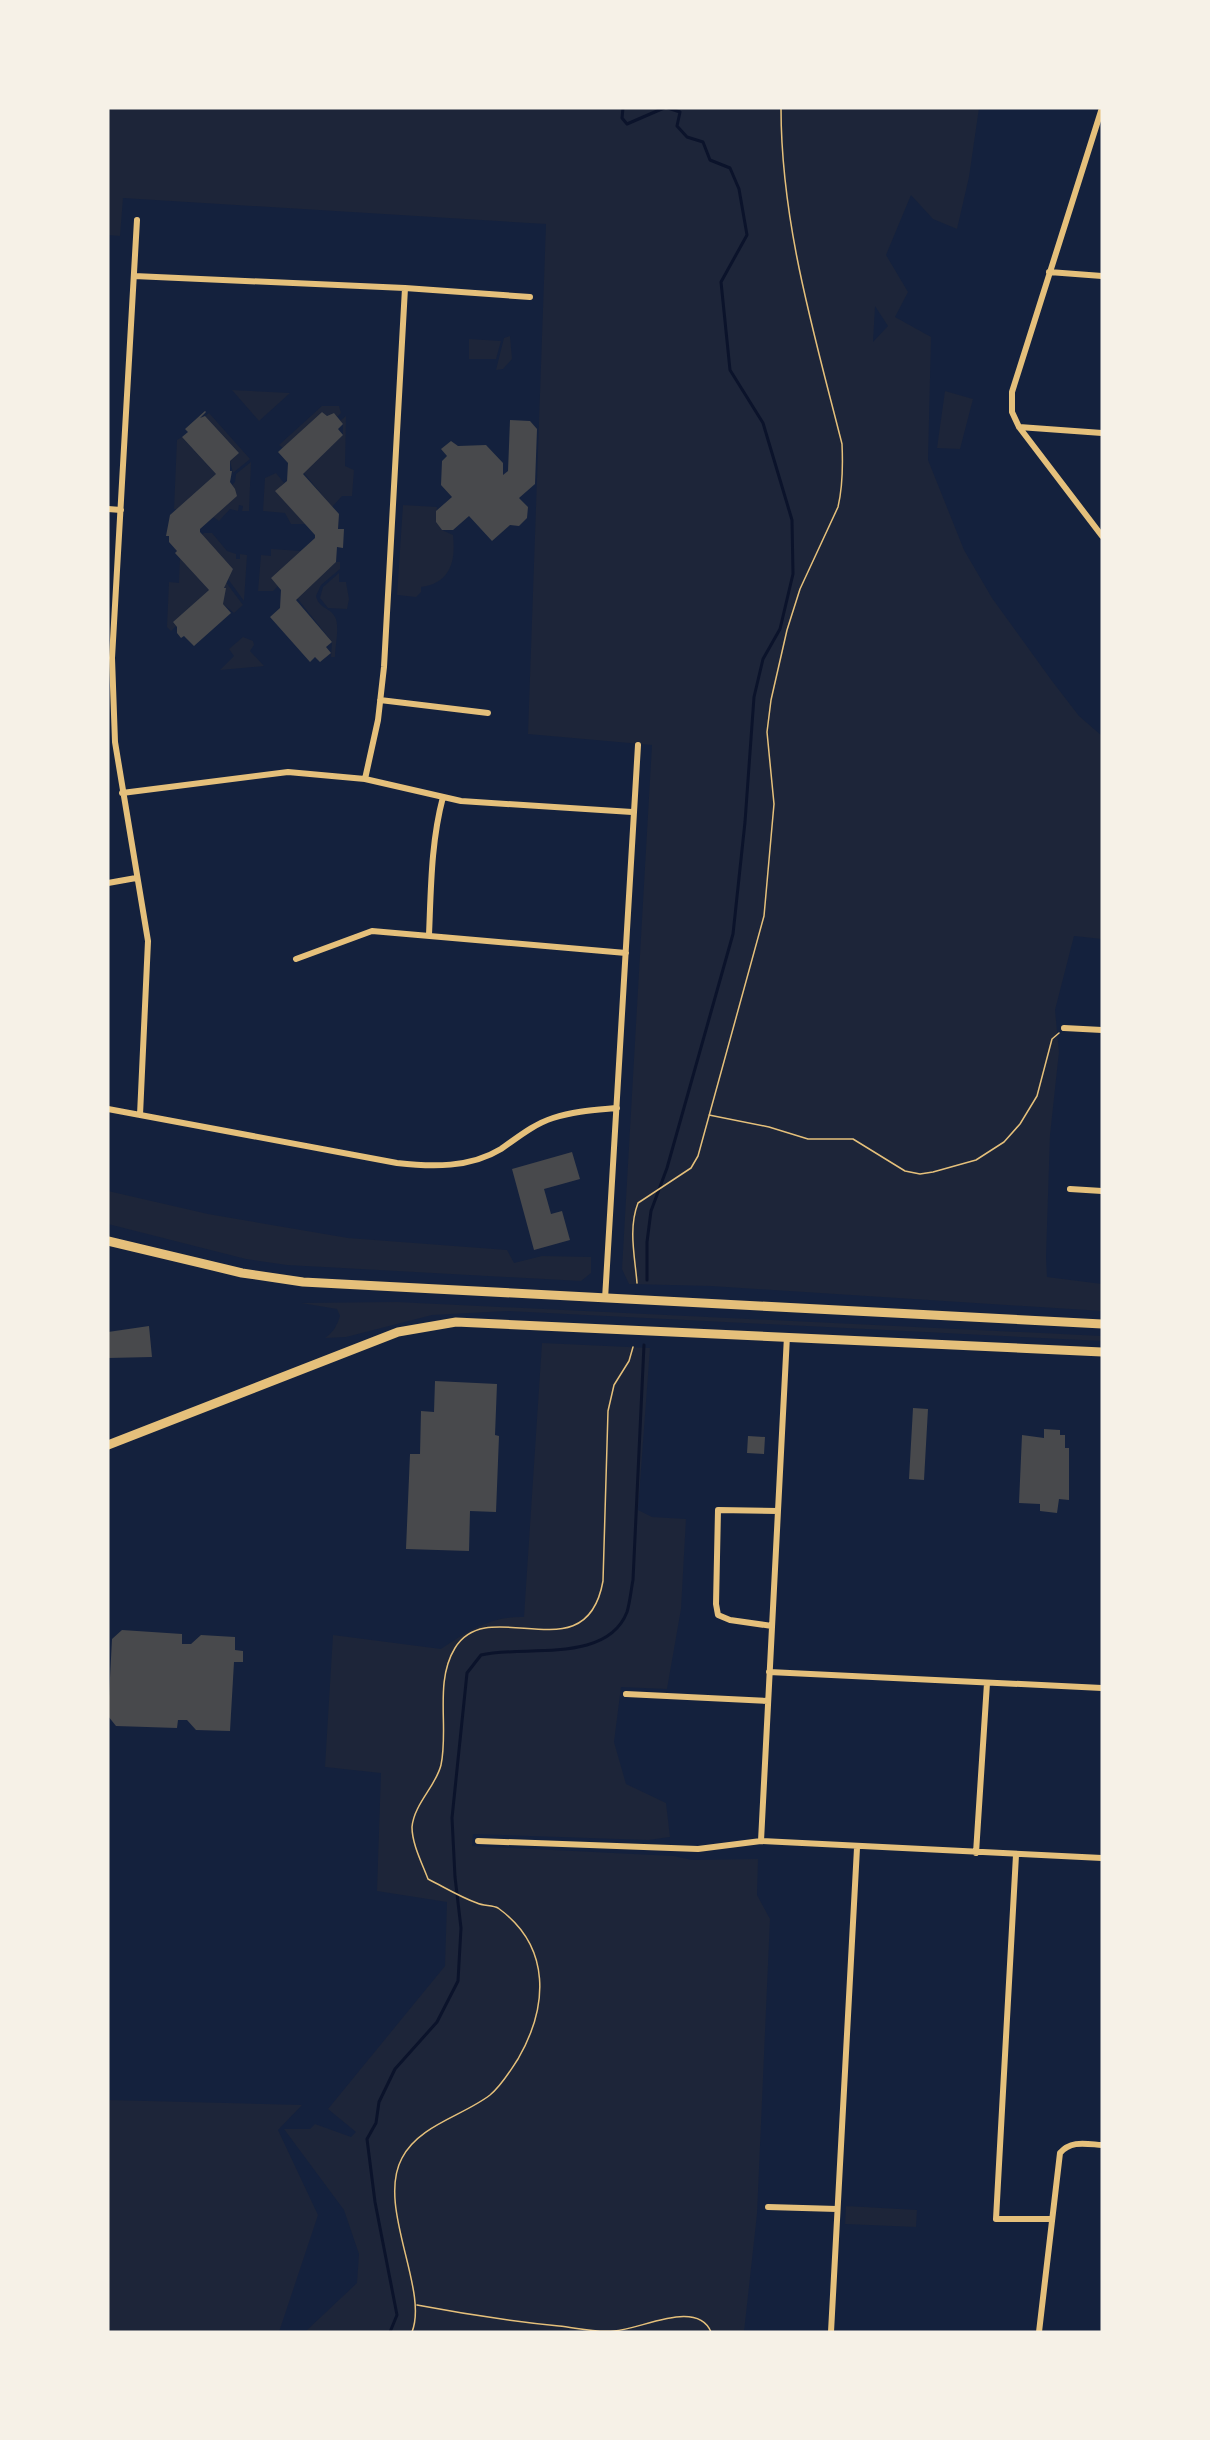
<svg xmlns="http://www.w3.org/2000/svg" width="1210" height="2440" font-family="Montserrat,sans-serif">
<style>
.green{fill:#1d2539;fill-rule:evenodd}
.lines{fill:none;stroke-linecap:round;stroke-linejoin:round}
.stream{stroke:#0b132b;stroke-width:3}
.building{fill:#48494c}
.path{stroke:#e5c07b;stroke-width:1.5}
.minor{stroke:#e5c07b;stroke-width:6}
.trunk{stroke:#e5c07b;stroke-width:9}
</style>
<rect width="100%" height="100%" fill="#14213d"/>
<path class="green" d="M108,108H979L969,177L957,229L933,219L911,195L886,255L908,292L895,317L931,337L928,460L964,550L992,598L1052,681L1079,716L1102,736V939L1074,936L1055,1010L1059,1052L1050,1135L1046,1257L1047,1277L1102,1284V1311L711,1286L629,1284L622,1269L652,745L528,734L546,224L123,198L120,236L108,235ZM875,306L888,326L873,342L875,307Z
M510,336L512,359L503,369L496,370L504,338Z
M469,339L501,341L496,359H469Z
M232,390L290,393L259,421Z
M945,391L973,399L960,449L937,448Z
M322,406H339L341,413L337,417L334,413L327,416L322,412L283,448L279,445Z
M209,413L250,459L233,473L230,461L239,453L205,416Z
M346,416L345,466L354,470L352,496H342L332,507L303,472L343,435V424L340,421Z
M182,437L216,474L177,509H174L177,440Z
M251,462L249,511H242L243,506L239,505L238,511L230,509L219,521L213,517L235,494L232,485L235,482L236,474Z
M276,473L284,483L276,491L306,524H291L285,513L263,511L265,478Z
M403,505L437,507L436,522L442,530L453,535C456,562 450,583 421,587V592L416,597L397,595Z
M204,533H212L227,551L236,554V559H240V554L247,555L244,601L228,579L233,569L202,535Z
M271,549L301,551L271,578L278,586L273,591H258L261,555L271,556Z
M180,558L209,590L173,622L176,626L171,631L167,627L169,582L179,583Z
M336,562H340V569L321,585L316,596C319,609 330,607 335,617C340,626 335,646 335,657H331L332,642L297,598Z
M339,573V582H346L349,599L347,609L328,608L320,598L323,587Z
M225,581L243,605L234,613L223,604Z
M243,637L253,641L254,645L250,651L264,666L220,670L234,656L229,649Z
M108,1191L208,1214L348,1238L507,1250L514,1263L542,1256L591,1257V1273L581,1281L287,1265L246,1259L108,1224Z
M397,1302L1102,1336V1341L507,1311L432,1315L346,1337L325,1338C334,1332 337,1325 340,1316L337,1309L301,1303Z
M542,1343L650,1348L638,1510L652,1517L686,1519L681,1609L667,1689L621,1687L614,1742L626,1784L666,1803L670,1837L648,1840L473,1834L472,1846L674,1856L692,1860L758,1859L757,1895L770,1919L757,2214L744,2332H305L357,2283L359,2254L344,2210L284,2129H310L315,2124L351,2137L356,2132L328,2109L445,1966L447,1902L377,1891L381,1773L325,1767L333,1635L441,1649C468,1631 491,1616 524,1617Z
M108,2100L302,2105L278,2130L318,2215L279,2332H108Z
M846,2206L917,2210L916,2227L845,2224Z"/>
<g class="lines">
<path class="stream" d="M623,108L622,118L627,124L664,108
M647,1280V1242L651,1211L667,1168L733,934L745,822L754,697L763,659L780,629L793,574L792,520L763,423L730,370L721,282L747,235L739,189L730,168L710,160L703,142L687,137L677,126L680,112L668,108
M390,2332L397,2315L375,2202L367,2139L376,2123L379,2102L395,2069L437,2022L458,1981L461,1928L455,1877L452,1818L467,1673L481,1655C525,1645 607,1664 627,1612C630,1602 631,1590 633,1580L644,1345"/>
</g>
<path class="building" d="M205,411L206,412L200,418L205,416L239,453L230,461V471H232L230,482L235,489L237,496L200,529V532L233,569L224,588H226L223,604L231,613L194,646L184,636L181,638L177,633V627L173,622L209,590L175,553L177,551L169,542V536H166L170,515L216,474L182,437L188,432L185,429Z
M322,412L327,416L334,413L343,424L338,429L343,435L303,474L339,514L338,529H344L343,548L337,547L336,562L296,600L332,642L326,647L331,653L320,662L315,657L310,662L270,617L280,608L281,590L271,578L315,538V535L275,491L287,481L288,463L278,452Z
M510,420L530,421L537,429L535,484L519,498L528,507L527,518L519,526L510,525L492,541L469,516L453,530H442L436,522V511L452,497L441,485L442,461L447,456L441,449L451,441L458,446L486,445L503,463V475L508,471Z
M572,1152L580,1179L544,1189L551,1214L562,1211L570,1240L534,1250L512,1169Z
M149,1326L152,1357L108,1358V1332Z
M435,1381L497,1384L495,1435L499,1436L496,1512L470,1511L469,1551L406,1549L410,1454H420L421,1411L434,1412Z
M913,1408L928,1409L924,1480L909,1479Z
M1044,1429L1060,1430V1435H1065V1448H1069V1500L1059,1499L1057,1513L1040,1511V1504L1019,1503L1022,1435L1044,1438Z
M748,1436L765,1437L764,1454L747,1453Z
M122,1630L182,1634V1644H191L201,1635L235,1637V1650L243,1651V1662H234L230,1731L196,1730L187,1720H178L177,1728L116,1726L108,1716L112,1639Z"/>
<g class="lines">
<path class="path" d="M709,1115L769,1127L808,1139H853L905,1171L920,1174L933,1172L976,1160L1004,1142L1020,1124L1037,1096L1052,1039L1059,1033
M637,1283C635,1257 628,1229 638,1203L691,1168L698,1156L764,916L774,804L767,732L771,700L787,630L800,589L838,507C843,486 843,466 842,444C814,333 781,223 781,108
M417,2305C464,2314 511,2321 559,2326C577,2328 596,2333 614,2331C642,2329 697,2299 711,2332
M412,2332C429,2289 376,2206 402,2158C419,2125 463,2116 490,2095C502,2085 510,2071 518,2059C548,2007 552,1947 498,1908C493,1905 483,1906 477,1903C460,1897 444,1887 428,1879C422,1863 412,1844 412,1827C414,1804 436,1786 441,1765C449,1728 434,1682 455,1648C489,1592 586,1676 603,1581L608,1411L614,1385L629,1361L633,1347"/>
<path class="minor" d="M1102,108L1012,392V412L1019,427L1102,536
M137,220L112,658L115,742L148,941L140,1115
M1049,272L1102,276
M134,276L405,288L530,297
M1019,427L1102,433
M108,509L121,510
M380,700L488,713
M365,779L378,720L384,667L405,288
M122,793L288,772L365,779L461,801L632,812
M108,883L136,878
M429,935C431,888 431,842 443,797
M296,959L372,931L626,953
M1064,1028L1102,1030
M108,1109L397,1163C432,1167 470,1168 501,1149C517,1138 534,1124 553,1118C574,1111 595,1110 617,1108
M1070,1189L1102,1191
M605,1299L638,745
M772,1626L730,1620L718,1615L716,1604L718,1510L778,1511
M769,1672L1102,1688
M626,1694L768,1701
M478,1841L698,1849L761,1841L1102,1858
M761,1841L787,1336
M976,1853L987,1683
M1016,1855L996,2219H1052
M768,2207L837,2209
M831,2332L857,1848
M1039,2332L1060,2153C1071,2140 1086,2144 1102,2145"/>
<path class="trunk" d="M108,1241L242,1273L303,1282L1102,1324
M108,1445L398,1332L456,1322L1102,1352"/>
</g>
<rect width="1210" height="2440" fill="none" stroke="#f6f1e7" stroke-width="219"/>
</svg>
